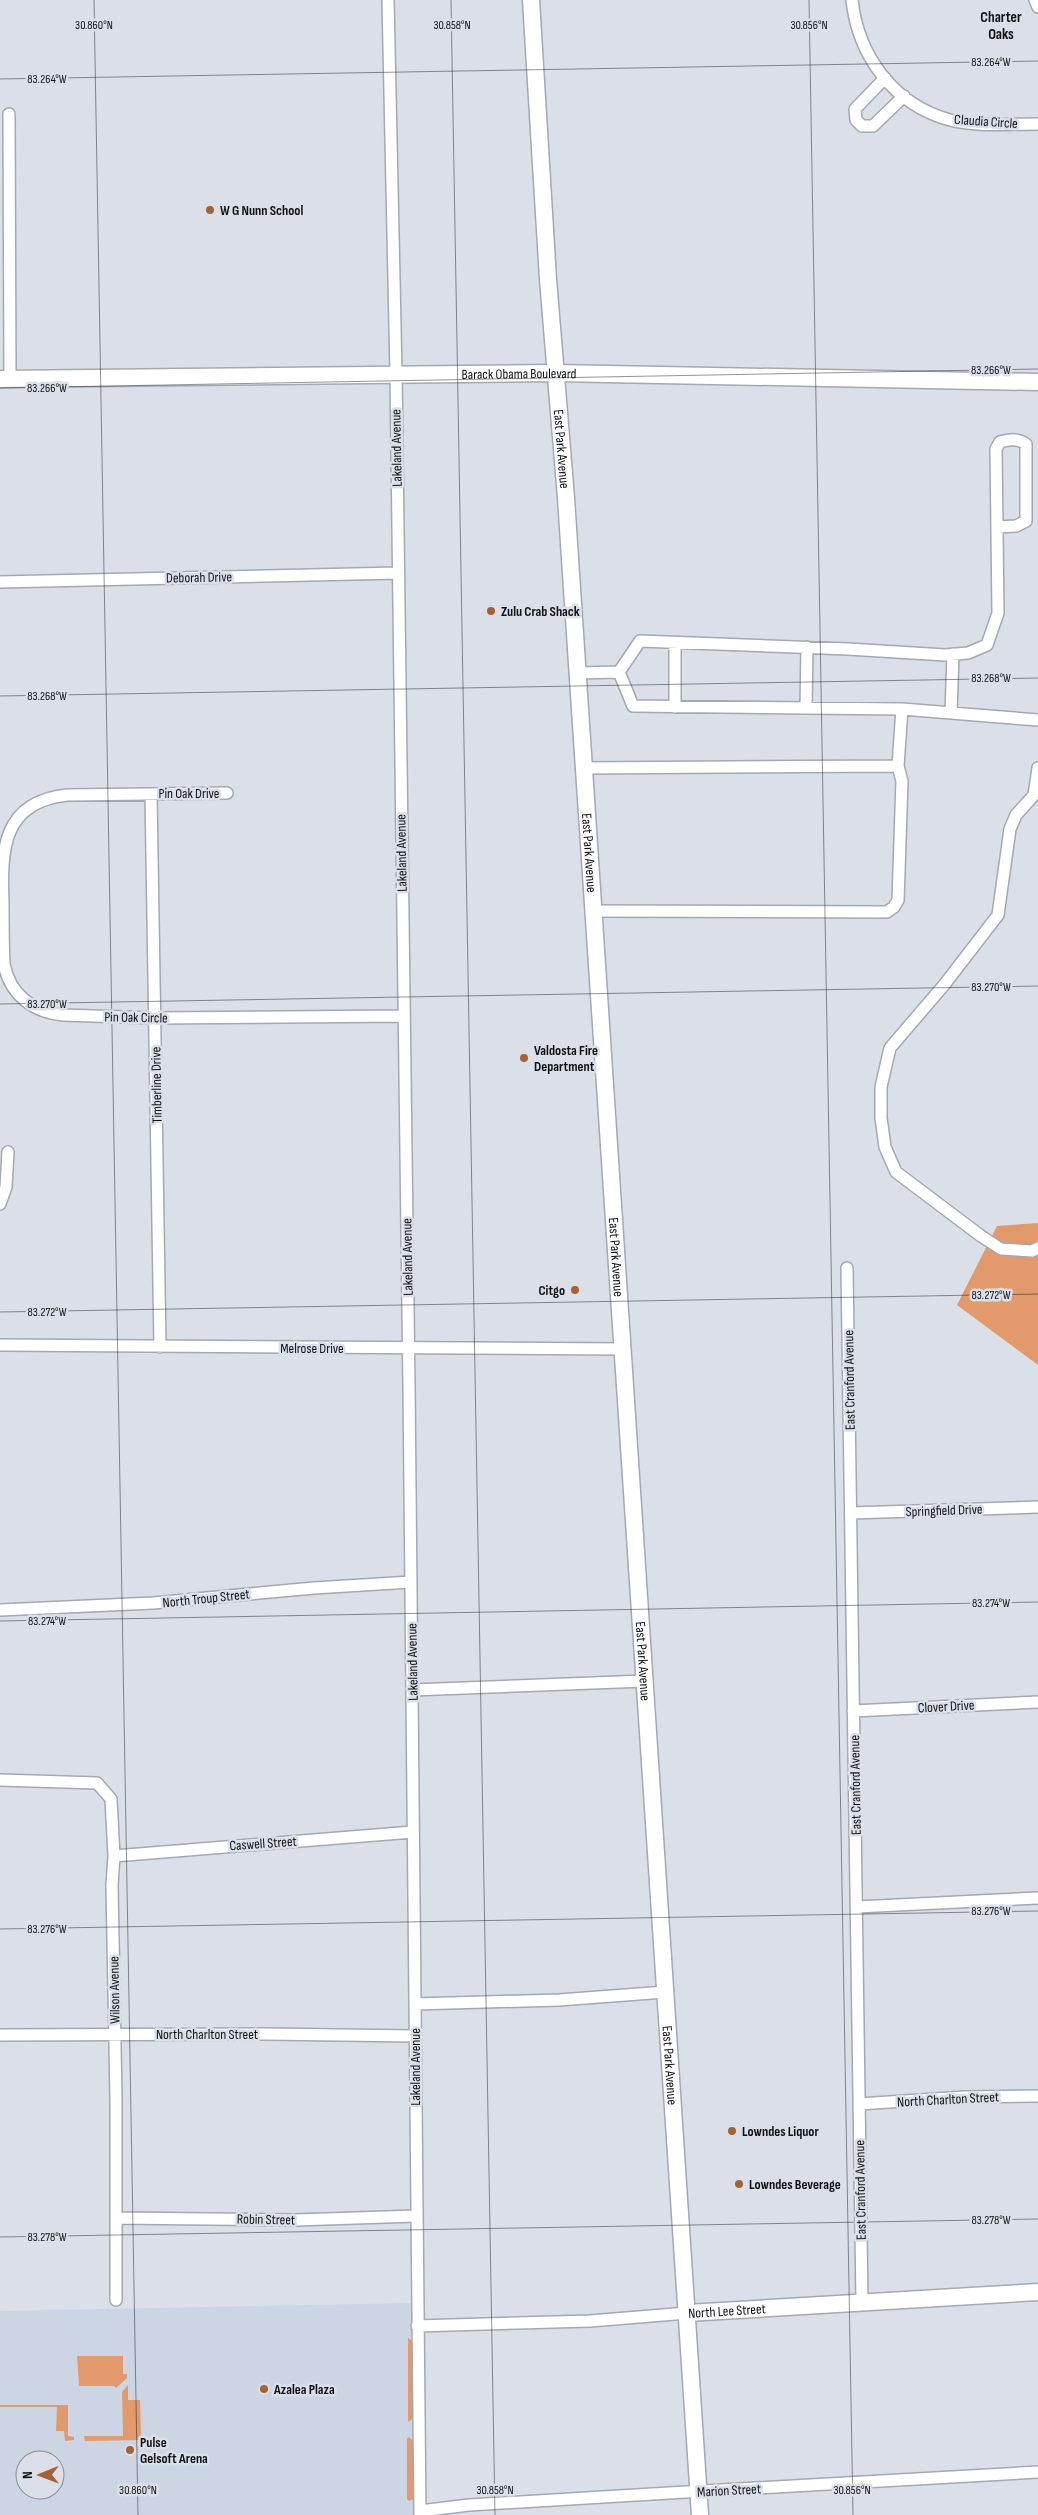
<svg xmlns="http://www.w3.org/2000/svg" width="1038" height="2515" font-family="'Sofia Sans Condensed',sans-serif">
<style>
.built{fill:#ccd5e4;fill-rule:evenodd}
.green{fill:#e2996b}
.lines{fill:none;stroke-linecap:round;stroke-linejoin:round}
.street-casing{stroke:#a4a8b0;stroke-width:14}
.secondary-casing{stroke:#a4a8b0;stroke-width:19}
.street{stroke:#fff;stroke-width:11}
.secondary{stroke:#fff;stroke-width:16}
.ticks{fill:none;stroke:#0f1114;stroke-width:1;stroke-opacity:0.45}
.poi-dot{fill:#a56132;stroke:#dbe0e8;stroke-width:2}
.labels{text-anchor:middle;stroke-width:5;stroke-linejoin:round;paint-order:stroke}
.street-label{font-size:14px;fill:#0f1114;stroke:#dbe0e8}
.poi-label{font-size:14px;font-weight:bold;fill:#0f1114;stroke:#dbe0e8;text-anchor:start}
.neighbourhood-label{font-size:15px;font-weight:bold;fill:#0f1114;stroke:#dbe0e8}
.ticks-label{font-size:12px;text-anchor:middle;fill:#0f1114;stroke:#dbe0e8;stroke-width:5;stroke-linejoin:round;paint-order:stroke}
</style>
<rect width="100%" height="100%" fill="#dbe0e8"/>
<path class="built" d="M413,2303V2515H0V2311ZM25,2460H55V2490H25Z"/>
<path class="green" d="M1038,1223V1365L957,1305L997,1226Z
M408,2338L413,2342L414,2418L408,2422Z
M77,2356H123V2374H127V2378L116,2388L114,2386H79Z
M128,2385V2400H140L141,2435H143V2440L85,2441L84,2436H123L122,2392Z
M0,2405H68V2436L74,2437V2440L65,2441L64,2431H56L57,2407H0Z
M409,2437L414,2442L413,2499L409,2501L407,2499V2439Z"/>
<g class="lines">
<defs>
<path id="street" d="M388,0L396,373L409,1386L420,2515
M852,0C858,56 894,105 950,120C978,127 1010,124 1038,124
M1035,0L1038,7
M885,78L855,109L856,120L862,126H873L904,96
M9,114L10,378
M0,582L398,573
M619,672L633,706L902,709
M577,673L619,672L640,641L848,649L945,655L968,653L987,645L998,613L996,449L1000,442C1009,439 1018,438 1026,444V521L1016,526L997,527
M675,707V643
M806,707L807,647
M951,713L953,654
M583,768L898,766L902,709L1038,720
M1038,768L1034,795L1016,815L1010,829L998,915L944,985L890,1048L881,1087V1118L885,1147L896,1172L981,1236L1001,1249L1032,1251L1038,1248
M227,793L67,795C2,802 1,850 3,903C3,923 3,944 4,964C10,995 33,1012 63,1015L155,1018L403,1016
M151,794L160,1347
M593,911L887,912L894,907L898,900L902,781L898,766
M0,1204L6,1187L8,1152
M847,1268L862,2302
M0,1345L623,1349
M851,1513L1038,1507
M0,1610L153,1603L314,1588L411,1582
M412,1690L645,1681
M853,1711L1038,1702
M0,1780L97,1783L111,1799L114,1856L112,1885L116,2098V2300
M114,1856L413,1832
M857,1907L1038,1898
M415,2004L559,2000L665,1992
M0,2035L265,2034L415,2036
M859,2104L965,2097L1038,2096
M117,2218L295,2220L416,2216
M417,2326L590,2321L687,2313
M420,2511L469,2505L669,2493L1038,2472"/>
<g id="secondary">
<path id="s1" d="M531,0L548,279L566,498L700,2515"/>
<path id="s2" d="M0,379L555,373L1038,382"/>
<path id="s3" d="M687,2313L1038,2292"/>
</g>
</defs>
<use href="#street" class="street-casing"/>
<use href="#secondary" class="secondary-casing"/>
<use href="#street" class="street"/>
<use href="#secondary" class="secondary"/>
</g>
<path class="ticks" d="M94,0L138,2515M451,0L495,2515M809,0L853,2515M0,79L1038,61M0,388L1038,369M0,696L1038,678M0,1004L1038,986M0,1312L1038,1294M0,1621L1038,1602M0,1929L1038,1911M0,2237L1038,2219"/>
<g class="poi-dot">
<circle cx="210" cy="210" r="5"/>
<circle cx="491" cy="611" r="5"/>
<circle cx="524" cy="1058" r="5"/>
<circle cx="575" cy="1290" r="5"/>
<circle cx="732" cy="2131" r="5"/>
<circle cx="739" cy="2184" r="5"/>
<circle cx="264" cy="2389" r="5"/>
<circle cx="130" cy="2450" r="5"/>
</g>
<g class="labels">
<g class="street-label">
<text transform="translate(986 121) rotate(4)" y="5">Claudia Circle</text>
<text dy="5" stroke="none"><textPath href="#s2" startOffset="519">Barack Obama Boulevard</textPath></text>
<text transform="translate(396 448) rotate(-91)" y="5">Lakeland Avenue</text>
<text dy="5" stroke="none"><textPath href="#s1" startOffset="450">East Park Avenue</textPath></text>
<text transform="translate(199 577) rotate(-1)" y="5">Deborah Drive</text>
<text x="189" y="798">Pin Oak Drive</text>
<text transform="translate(401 853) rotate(-91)" y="5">Lakeland Avenue</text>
<text dy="5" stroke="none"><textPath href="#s1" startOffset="855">East Park Avenue</textPath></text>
<text transform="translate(136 1017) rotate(1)" y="5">Pin Oak Circle</text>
<text transform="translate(156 1085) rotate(-91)" y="5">Timberline Drive</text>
<text transform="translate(407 1257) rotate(-91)" y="5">Lakeland Avenue</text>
<text dy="5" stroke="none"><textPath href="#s1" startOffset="1260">East Park Avenue</textPath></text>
<text x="312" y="1353">Melrose Drive</text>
<text transform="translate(849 1380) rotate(-91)" y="5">East Cranford Avenue</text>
<text transform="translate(944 1510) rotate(-2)" y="5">Springfield Drive</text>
<text transform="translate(206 1598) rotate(-6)" y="5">North Troup Street</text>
<text dy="5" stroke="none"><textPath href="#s1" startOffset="1665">East Park Avenue</textPath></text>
<text transform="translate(412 1662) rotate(-91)" y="5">Lakeland Avenue</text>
<text transform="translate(946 1706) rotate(-3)" y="5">Clover Drive</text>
<text transform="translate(855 1785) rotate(-91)" y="5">East Cranford Avenue</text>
<text transform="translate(263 1843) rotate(-4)" y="5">Caswell Street</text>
<text transform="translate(114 1990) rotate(-91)" y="5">Wilson Avenue</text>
<text x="207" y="2039">North Charlton Street</text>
<text dy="5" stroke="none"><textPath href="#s1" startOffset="2070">East Park Avenue</textPath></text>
<text transform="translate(415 2067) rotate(-90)" y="5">Lakeland Avenue</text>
<text transform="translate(948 2099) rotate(-3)" y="5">North Charlton Street</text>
<text transform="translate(860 2190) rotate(-91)" y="5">East Cranford Avenue</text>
<text transform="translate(266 2219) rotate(1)" y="5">Robin Street</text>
<text dy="5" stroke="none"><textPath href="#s3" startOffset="40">North Lee Street</textPath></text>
<text transform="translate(729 2490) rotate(-3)" y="5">Marion Street</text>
</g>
<g class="poi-label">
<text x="220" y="215">W G Nunn School</text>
<text x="501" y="616">Zulu Crab Shack</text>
<text x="534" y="1055">Valdosta Fire<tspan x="534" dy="16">Department</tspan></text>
<text x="565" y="1295" text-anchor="end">Citgo</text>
<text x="742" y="2136">Lowndes Liquor</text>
<text x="749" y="2189">Lowndes Beverage</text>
<text x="274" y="2394">Azalea Plaza</text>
<text x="140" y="2447">Pulse<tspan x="140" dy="16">Gelsoft Arena</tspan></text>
</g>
<g class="neighbourhood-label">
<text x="1001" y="22">Charter<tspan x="1001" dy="17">Oaks</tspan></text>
</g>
</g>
<g class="ticks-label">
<text x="94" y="29">30.860°N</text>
<text x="452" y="29">30.858°N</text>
<text x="809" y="29">30.856°N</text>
<text x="991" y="66">83.264°W</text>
<text x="47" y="83">83.264°W</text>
<text x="991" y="374">83.266°W</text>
<text x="47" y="392">83.266°W</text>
<text x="991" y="682">83.268°W</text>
<text x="47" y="700">83.268°W</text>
<text x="991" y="991">83.270°W</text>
<text x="47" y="1008">83.270°W</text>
<text x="991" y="1299">83.272°W</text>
<text x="47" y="1316">83.272°W</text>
<text x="991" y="1607">83.274°W</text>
<text x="47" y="1625">83.274°W</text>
<text x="991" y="1915">83.276°W</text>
<text x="47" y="1933">83.276°W</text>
<text x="991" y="2224">83.278°W</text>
<text x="47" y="2241">83.278°W</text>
<text x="138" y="2494">30.860°N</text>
<text x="495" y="2494">30.858°N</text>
<text x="852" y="2494">30.856°N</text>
</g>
<g transform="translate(40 2475) rotate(269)"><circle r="24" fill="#dbe0e8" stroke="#898d93"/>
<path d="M0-4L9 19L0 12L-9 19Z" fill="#a56132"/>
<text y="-8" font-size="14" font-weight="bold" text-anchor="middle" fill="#0f1114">N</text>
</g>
</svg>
